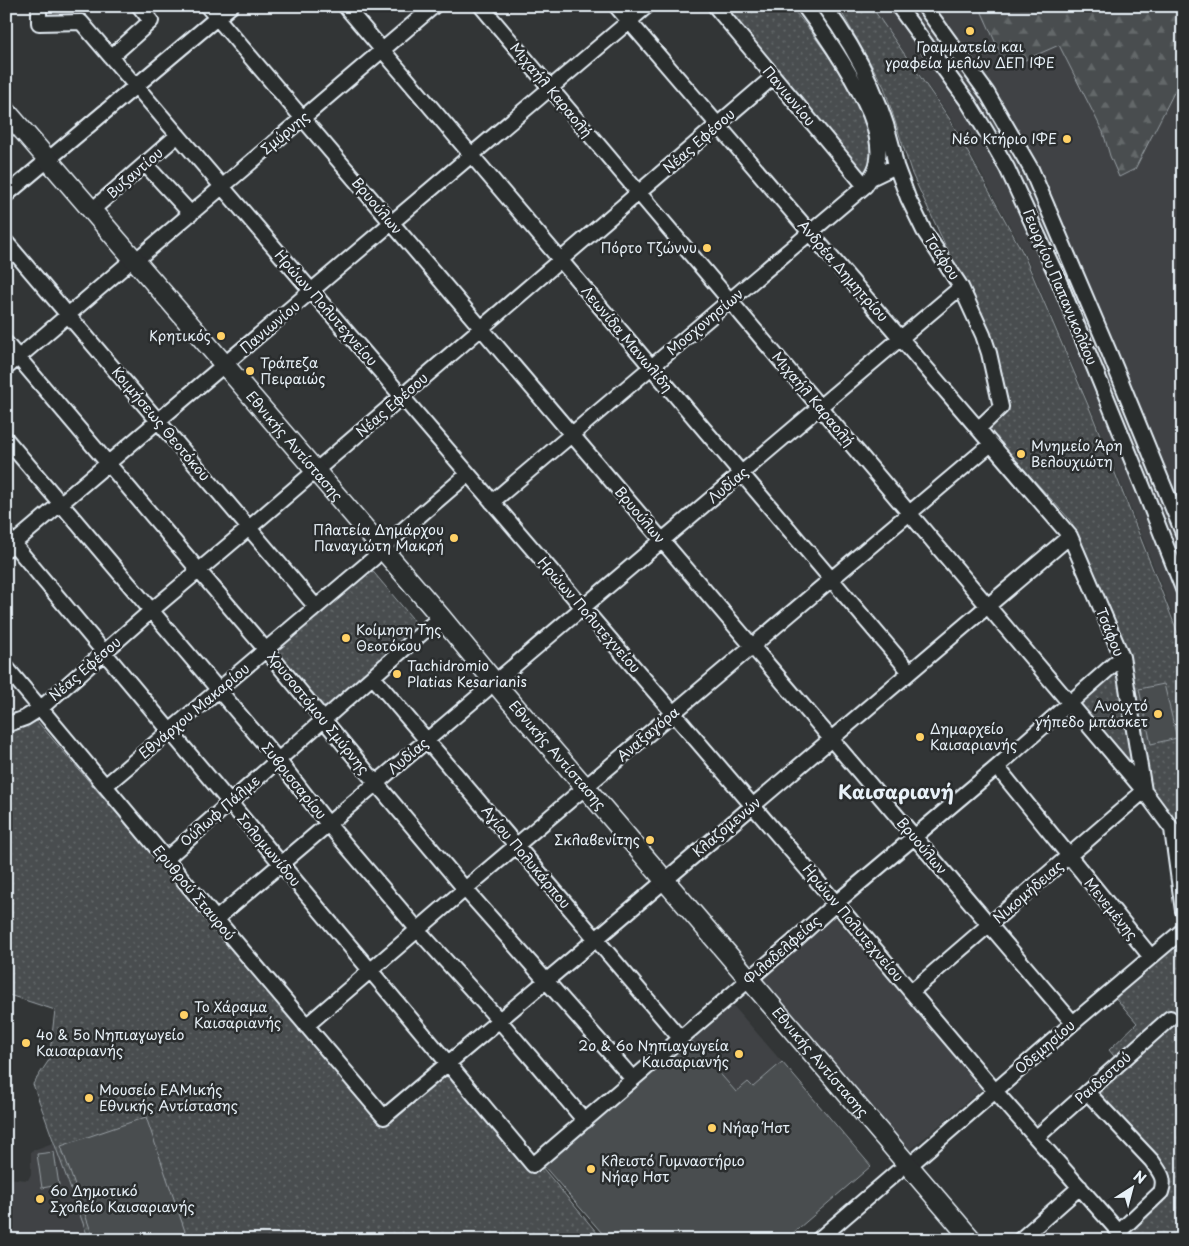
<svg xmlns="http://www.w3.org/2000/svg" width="1189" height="1246" font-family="'Playpen Sans',sans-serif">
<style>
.built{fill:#3f4244}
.grass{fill:url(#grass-dots);stroke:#989fa4}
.forest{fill:url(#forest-firs);stroke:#989fa4}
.garden{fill:#494d4f;stroke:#989fa4}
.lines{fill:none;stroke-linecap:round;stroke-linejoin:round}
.minor-casing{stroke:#e8f1f8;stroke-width:18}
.major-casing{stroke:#e8f1f8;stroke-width:22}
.minor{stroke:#2a2d2e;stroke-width:14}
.major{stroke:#2a2d2e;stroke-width:19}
.poi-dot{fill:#ffd166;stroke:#2a2d2e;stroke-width:2}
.labels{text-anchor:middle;stroke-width:5;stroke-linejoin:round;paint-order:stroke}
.poi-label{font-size:14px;fill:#e8f1f8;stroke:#2a2d2e;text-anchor:start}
.street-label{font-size:14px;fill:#e8f1f8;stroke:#2a2d2e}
.district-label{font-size:19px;font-weight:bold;fill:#e8f1f8;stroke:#2a2d2e}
</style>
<defs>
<pattern id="grass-dots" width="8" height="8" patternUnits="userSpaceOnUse" patternTransform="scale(1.25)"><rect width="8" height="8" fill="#494d4f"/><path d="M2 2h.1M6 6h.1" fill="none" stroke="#636769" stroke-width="1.8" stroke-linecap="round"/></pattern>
<pattern id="forest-firs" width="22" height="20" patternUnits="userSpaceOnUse" patternTransform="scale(1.25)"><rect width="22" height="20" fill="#494d4f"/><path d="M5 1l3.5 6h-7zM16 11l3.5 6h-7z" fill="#636769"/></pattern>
</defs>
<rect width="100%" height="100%" fill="#323536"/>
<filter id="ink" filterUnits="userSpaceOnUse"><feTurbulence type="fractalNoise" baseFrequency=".02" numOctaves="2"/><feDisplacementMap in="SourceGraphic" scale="10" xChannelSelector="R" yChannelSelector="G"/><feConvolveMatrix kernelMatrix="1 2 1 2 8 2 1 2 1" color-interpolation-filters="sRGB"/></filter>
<g filter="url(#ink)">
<path class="built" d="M871,6H1183V641L1168,603L1092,411L1024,252L950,117Z
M833,915L983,1088L908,1152L760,980Z
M731,1003L782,1062L753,1087L736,1092L690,1039Z
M55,1142L89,1240H6V1178L28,1180L31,1174V1151Z"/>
<path class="grass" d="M720,6H790L806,25L855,93L871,132L872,152L867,173L861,178Z
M838,6H871L949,118L1023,253L1091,412L1183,646V869L1177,827L1078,704L1127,661L1070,520L986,427L1005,407L990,341L912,174L884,87Z
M370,568L422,630L326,712L273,650Z
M37,721L383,1123L454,1062L603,1240H89L33,1084L49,1060L55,1010L6,994V732Z
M1183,938V1240H1131L1125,1232L1166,1187L1094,1094L1122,1066L1109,1050L1137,1023L1113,995Z"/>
<path class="forest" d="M979,6H1183V75L1135,169L1119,177L1110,156L1103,132L1059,45L1007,68Z"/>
<path class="garden" d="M1164,684L1177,738L1151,744L1139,689Z
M690,1039L736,1092L748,1082L753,1087L782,1062L871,1166L785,1240H608L543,1165Z
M146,1117L188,1240H94L61,1146Z
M54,1152L59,1185L42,1188L37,1154Z"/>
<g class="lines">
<defs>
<path id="minor" d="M39,6V23L81,22L836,903L995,1091L1126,1240
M207,6L1073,1023
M345,6L910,672
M481,6L1144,791L1172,829L1183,911
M616,6L1070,536L1122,657L1144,791
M715,6L865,186
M824,6C859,53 886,108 896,166
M898,6L968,102L987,133L1007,168L1059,281L1145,492L1183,589
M924,6L987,93L1031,169L1109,352L1183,533
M111,57L151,21L139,6
M145,164L191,214
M871,178L896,166L908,198L924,231L961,287L983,335L989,353L1001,407L978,429
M6,195L231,6
M92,210L178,135
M6,242L316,607
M135,261L434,6
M6,343L266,650L376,783L465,889L633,1079
M6,368L125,266
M6,439L278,760L328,824L418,930L499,1020L585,1121
M492,502L865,186C871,177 877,170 878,159C880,146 875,126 870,114C854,78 828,38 804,6
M6,535L533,1165L794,941L836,903L997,767L1122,657
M382,548L468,474
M7,549L647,6
M6,667L216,919L384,1117L596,939L1070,536
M373,677L680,1038
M495,682L961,287
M6,725L25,718L41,708L152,610L249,528L773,77
M997,767L1151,957
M105,786L374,558
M166,859L431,625
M216,919L486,690
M911,992L1144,791
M306,1026L465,889L991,444
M1087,1092L1152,1161C1160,1173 1166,1178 1161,1192L1119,1232
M1037,1137L1170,1018
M909,1166L1073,1023L1183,930
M818,1240L897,1172
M1020,1240L1080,1187"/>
<g id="major">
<path id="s1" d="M6,111L163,293L440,616L506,696L585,787L972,1240"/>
</g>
</defs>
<use href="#minor" class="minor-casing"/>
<use href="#major" class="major-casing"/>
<use href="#minor" class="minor"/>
<use href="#major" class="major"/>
</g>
</g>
<g class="poi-dot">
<circle cx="970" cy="31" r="5"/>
<circle cx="1067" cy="139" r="5"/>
<circle cx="707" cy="248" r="5"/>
<circle cx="221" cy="336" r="5"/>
<circle cx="250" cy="371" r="5"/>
<circle cx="1021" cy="454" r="5"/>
<circle cx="454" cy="538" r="5"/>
<circle cx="346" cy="638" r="5"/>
<circle cx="397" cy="674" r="5"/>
<circle cx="1158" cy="714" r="5"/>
<circle cx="920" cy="737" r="5"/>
<circle cx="650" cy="840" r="5"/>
<circle cx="184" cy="1015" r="5"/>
<circle cx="26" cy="1043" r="5"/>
<circle cx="739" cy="1054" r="5"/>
<circle cx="89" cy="1098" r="5"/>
<circle cx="712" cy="1128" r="5"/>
<circle cx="591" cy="1169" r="5"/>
<circle cx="40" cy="1199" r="5"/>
</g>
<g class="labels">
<g class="poi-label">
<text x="970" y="52" text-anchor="middle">Γραμματεία και<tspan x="970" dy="16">γραφεία μελών ΔΕΠ ΙΦΕ</tspan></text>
<text x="1057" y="144" text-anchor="end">Νέο Κτήριο ΙΦΕ</text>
<text x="697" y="253" text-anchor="end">Πόρτο Τζώννυ</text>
<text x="211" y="341" text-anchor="end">Κρητικός</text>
<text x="260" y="368">Τράπεζα<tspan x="260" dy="16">Πειραιώς</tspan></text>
<text x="1031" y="451">Μνημείο Άρη<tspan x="1031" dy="16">Βελουχιώτη</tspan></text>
<text x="444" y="535" text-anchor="end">Πλατεία Δημάρχου<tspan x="444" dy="16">Παναγιώτη Μακρή</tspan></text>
<text x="356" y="635">Κοίμηση Της<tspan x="356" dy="16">Θεοτόκου</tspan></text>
<text x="407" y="671">Tachidromio<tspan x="407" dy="16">Platias Kesarianis</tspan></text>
<text x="1148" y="711" text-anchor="end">Ανοιχτό<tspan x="1148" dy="16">γήπεδο μπάσκετ</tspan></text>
<text x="930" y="734">Δημαρχείο<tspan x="930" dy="16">Καισαριανής</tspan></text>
<text x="640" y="845" text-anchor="end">Σκλαβενίτης</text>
<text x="194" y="1012">Το Χάραμα<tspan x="194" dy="16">Καισαριανής</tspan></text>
<text x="36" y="1040">4o &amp; 5ο Νηπιαγωγείο<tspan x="36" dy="16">Καισαριανής</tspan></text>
<text x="729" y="1051" text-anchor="end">2ο &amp; 6ο Νηπιαγωγεία<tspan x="729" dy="16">Καισαριανής</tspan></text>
<text x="99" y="1095">Μουσείο ΕΑΜικής<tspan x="99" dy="16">Εθνικής Αντίστασης</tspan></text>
<text x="722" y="1133">Νήαρ Ήστ</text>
<text x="601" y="1166">Κλειστό Γυμναστήριο<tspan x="601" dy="16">Νήαρ Ηστ</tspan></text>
<text x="50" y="1196">6ο Δημοτικό<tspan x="50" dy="16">Σχολείο Καισαριανής</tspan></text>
</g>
<g class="street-label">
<text transform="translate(551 90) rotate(50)" y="5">Μιχαήλ Καραολή</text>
<text transform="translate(789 96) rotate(50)" y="5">Πανιωνίου</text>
<text transform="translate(285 133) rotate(-40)" y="5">Σμύρνης</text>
<text transform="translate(699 141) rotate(-41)" y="5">Νέας Εφέσου</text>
<text transform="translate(135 173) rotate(-41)" y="5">Βυζαντίου</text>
<text transform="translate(377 206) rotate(50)" y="5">Βρυούλων</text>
<text transform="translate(942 257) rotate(57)" y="5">Τσάφου</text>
<text transform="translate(843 271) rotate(49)" y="5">Ανδρέα Δημητρίου</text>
<text transform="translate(1060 287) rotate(67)" y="5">Γεωργίου Παπανικολάου</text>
<text transform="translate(326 308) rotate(49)" y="5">Ηρώων Πολυτεχνείου</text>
<text transform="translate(705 322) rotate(-40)" y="5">Μοσχονησίων</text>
<text transform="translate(270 327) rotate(-40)" y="5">Πανιωνίου</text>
<text transform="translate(627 339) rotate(50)" y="5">Λεωνίδα Μανωλίδη</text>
<text transform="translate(813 399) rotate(50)" y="5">Μιχαήλ Καραολή</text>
<text transform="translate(392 405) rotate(-41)" y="5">Νέας Εφέσου</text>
<text transform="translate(161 424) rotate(50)" y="5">Κοιμήσεως Θεοτόκου</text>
<text dy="5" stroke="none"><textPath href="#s1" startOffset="442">Εθνικής Αντίστασης</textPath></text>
<text transform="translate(728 485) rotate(-40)" y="5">Λυδίας</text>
<text transform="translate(640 515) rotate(50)" y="5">Βρυούλων</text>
<text transform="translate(589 615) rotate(49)" y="5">Ηρώων Πολυτεχνείου</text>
<text transform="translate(1110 632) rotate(68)" y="5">Τσάφου</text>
<text transform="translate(85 669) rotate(-41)" y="5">Νέας Εφέσου</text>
<text transform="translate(194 711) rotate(-40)" y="5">Εθνάρχου Μακαρίου</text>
<text transform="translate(318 713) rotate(51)" y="5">Χρυσοστόμου Σμύρνης</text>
<text transform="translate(648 734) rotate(-40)" y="5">Αναξαγόρα</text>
<text dy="5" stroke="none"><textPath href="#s1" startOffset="848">Εθνικής Αντίστασης</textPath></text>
<text transform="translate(408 756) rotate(-40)" y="5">Λυδίας</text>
<text transform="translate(294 781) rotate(51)" y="5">Συβρισσαρίου</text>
<text transform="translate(220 811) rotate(-41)" y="5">Ούλωφ Πάλμε</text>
<text transform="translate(727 827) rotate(-40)" y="5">Κλαζομενών</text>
<text transform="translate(922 846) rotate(50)" y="5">Βρυούλων</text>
<text transform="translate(269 850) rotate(50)" y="5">Σολομωνίδου</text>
<text transform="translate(526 857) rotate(50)" y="5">Αγίου Πολυκάρπου</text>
<text transform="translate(1028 892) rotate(-41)" y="5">Νικομήδειας</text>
<text transform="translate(194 893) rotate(50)" y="5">Ερυθρού Σταυρού</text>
<text transform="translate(1111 909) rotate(51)" y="5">Μενεμένης</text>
<text transform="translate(853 923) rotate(50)" y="5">Ηρώων Πολυτεχνείου</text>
<text transform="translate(782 950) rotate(-41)" y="5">Φιλαδελφείας</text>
<text transform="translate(1045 1047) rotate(-41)" y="5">Οδεμησίου</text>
<text dy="5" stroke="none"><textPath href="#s1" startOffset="1252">Εθνικής Αντίστασης</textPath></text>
<text transform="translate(1103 1078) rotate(-42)" y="5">Ραιδεστού</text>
</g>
<g class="district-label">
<text x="896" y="799">Καισαριανή</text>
</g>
</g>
<rect width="1189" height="1246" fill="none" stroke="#2a2d2e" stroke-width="25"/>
<rect x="12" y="12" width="1164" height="1221" fill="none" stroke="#e8f1f8" stroke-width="2" filter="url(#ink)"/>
<g transform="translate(1132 1188) rotate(36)" stroke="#2a2d2e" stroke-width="4" paint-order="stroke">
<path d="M0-4L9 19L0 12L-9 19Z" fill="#e8f1f8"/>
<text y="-8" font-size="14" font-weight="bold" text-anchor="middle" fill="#e8f1f8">N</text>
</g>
</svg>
